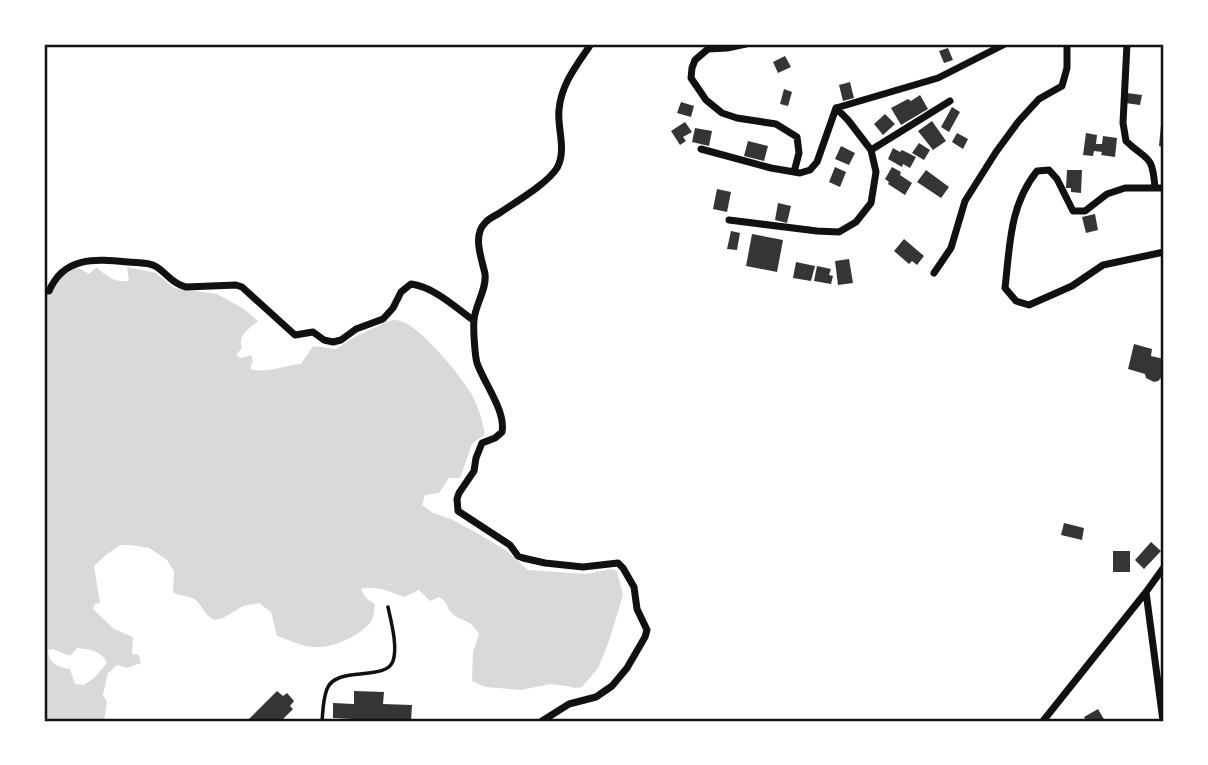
<svg xmlns="http://www.w3.org/2000/svg" width="1208" height="765" font-family="Cabin,sans-serif">
<style>
.water{fill:#d9d9d9;fill-rule:evenodd}
.building{fill:#353535}
.lines{fill:none;stroke-linecap:round;stroke-linejoin:round}
.service{stroke:#111;stroke-width:3.5}
.minor{stroke:#111;stroke-width:7}
.neatline{fill:none;stroke:#111;stroke-width:2.5}
</style>
<rect width="100%" height="100%" fill="#fff"/>
<path class="water" d="M77,267L89,274L97,267C105,276 116,283 129,281L127,267L156,273L174,288L217,294L244,309L258,321C249,329 237,335 242,348L236,355L241,358L251,355L253,360L250,369C267,374 284,365 301,364L313,346L336,349C351,338 362,333 379,326C383,324 389,320 394,320C414,317 461,376 471,393C478,406 482,419 485,434L472,444L460,478H449L439,493L425,495L422,505L433,513L451,519L477,533L507,551L528,570L587,574L611,569L617,571L623,595L608,644L598,668L582,687L575,688L567,686L551,684L521,690L485,687L472,681L473,652L479,634C470,617 460,623 450,611C445,604 447,601 439,597L430,601L419,590L404,597C390,592 376,585 361,589L366,598L375,604C374,609 374,616 372,620C363,635 331,649 314,647C301,646 289,640 277,636L271,612L259,603L243,606L223,618L214,620C203,614 202,604 194,599C187,595 180,597 173,592L174,571L167,560L149,548L130,545H120L106,555L94,566L100,603L95,604L93,609L114,629L133,637L132,654L139,655L141,663L127,668L117,665L108,673L103,695L107,702L104,721H44V296L49,294L58,279ZM77,648C89,649 102,651 107,663L95,677L84,685L75,684L70,669C59,668 48,663 48,650L53,649L70,656Z"/>
<path class="building" d="M948,48L953,60L944,63L939,51Z
M785,56L791,67L778,73L773,62Z
M850,82L854,98L843,101L839,85Z
M784,89L792,92L788,106L780,104Z
M1127,93L1142,95L1140,105L1125,103Z
M920,95L928,109L901,125L891,108L908,99L911,101Z
M681,102L694,106L691,117L677,113Z
M952,107L960,112L949,132L941,127Z
M885,114L895,124L883,135L874,124Z
M932,121L946,141L933,150L918,131Z
M685,122L692,132L683,137L686,141L680,145L671,131Z
M1161,125H1164V147L1159,146Z
M695,128L712,131L709,146L692,142Z
M957,133L968,139L963,149L952,142Z
M1086,133L1097,135L1096,144H1102L1103,136L1117,138L1115,157L1101,155L1102,152L1094,151L1093,156L1083,155Z
M748,141L768,146L764,161L744,156Z
M919,143L930,150L924,160L912,153Z
M841,146L855,153L849,165L835,159Z
M893,148L900,152L902,150L916,157L910,168L903,164L902,167L888,159Z
M835,167L846,172L840,187L829,182Z
M892,167L901,172L900,175L912,183L905,195L888,184L889,182L885,179Z
M926,170L949,187L941,198L917,182Z
M1067,170H1082L1081,193L1071,192V188H1066Z
M717,189L731,192L727,212L713,209Z
M778,203L791,206L787,223L775,220Z
M1095,214L1098,230L1086,233L1082,217Z
M731,231L740,233L737,250L727,249Z
M752,234L783,240L777,272L746,266Z
M904,239L924,256L917,265L912,261L909,264L894,251Z
M849,259L853,283L838,285L835,261Z
M796,262L815,266L811,281L793,278Z
M817,266L831,269L829,275L833,276L831,284L814,281Z
M1134,344L1152,349L1151,356L1164,359V378H1161L1158,381L1154,382L1146,378L1145,374L1128,369Z
M1064,523L1084,528L1082,540L1061,535Z
M1151,542L1161,551L1144,569L1135,560Z
M1113,551H1130V572H1113Z
M277,691L283,696L287,693L294,701L290,706L293,709L281,721H247Z
M354,691L384,692L383,704L412,705L411,721H353V719L333,718V703L354,704Z
M1098,709L1105,721H1086L1084,717Z"/>
<g class="lines">
<path class="service" d="M322,721C323,711 323,699 327,689C336,665 386,682 393,661C398,647 391,621 388,607"/>
<path class="minor" d="M746,44L727,48L708,49L695,60L692,68L691,78L706,100L722,113L737,118L776,124L797,137L799,153L794,172
M1127,44L1123,123L1126,141C1148,162 1152,153 1155,187
M836,108L938,78L1005,44
M701,149L771,168L800,173L810,170L817,162L836,108
M871,150L950,101
M1164,188H1125L1107,194L1085,211H1073L1057,179L1049,170L1037,171C1009,206 1010,246 1005,288L1016,301L1029,305L1072,286L1103,265L1164,252
M729,220L817,231L839,232L856,222L871,203L876,172L871,150L848,120L836,108
M934,273L951,248L965,201L996,152L1018,122L1039,99L1062,86L1067,68V44
M44,291H49C64,256 95,259 128,262C136,263 148,262 155,266C166,272 172,284 186,287L236,285L242,287L295,335L313,332L324,340L333,342L341,340L356,329L383,319L393,308L401,292L411,284C434,287 455,307 473,320
M1146,592L1163,721
M542,721L569,704L596,697L612,686L627,668L645,637L647,630L637,609L634,587L623,568L618,563L583,567L545,563L523,558L518,556L510,545L458,511L457,499L459,493L474,471L476,458L482,443L495,438L502,432C506,411 484,383 477,363C475,356 473,329 474,320C475,305 487,289 485,274C482,259 472,236 485,223C488,219 494,216 498,214C514,203 547,184 557,168C567,150 557,128 559,110C561,84 577,65 591,44
M1043,721L1146,592L1164,567"/>
</g>
<rect width="1208" height="765" fill="none" stroke="#ffffff" stroke-width="91"/>
<rect x="46" y="46" width="1116" height="674" class="neatline"/>
</svg>
